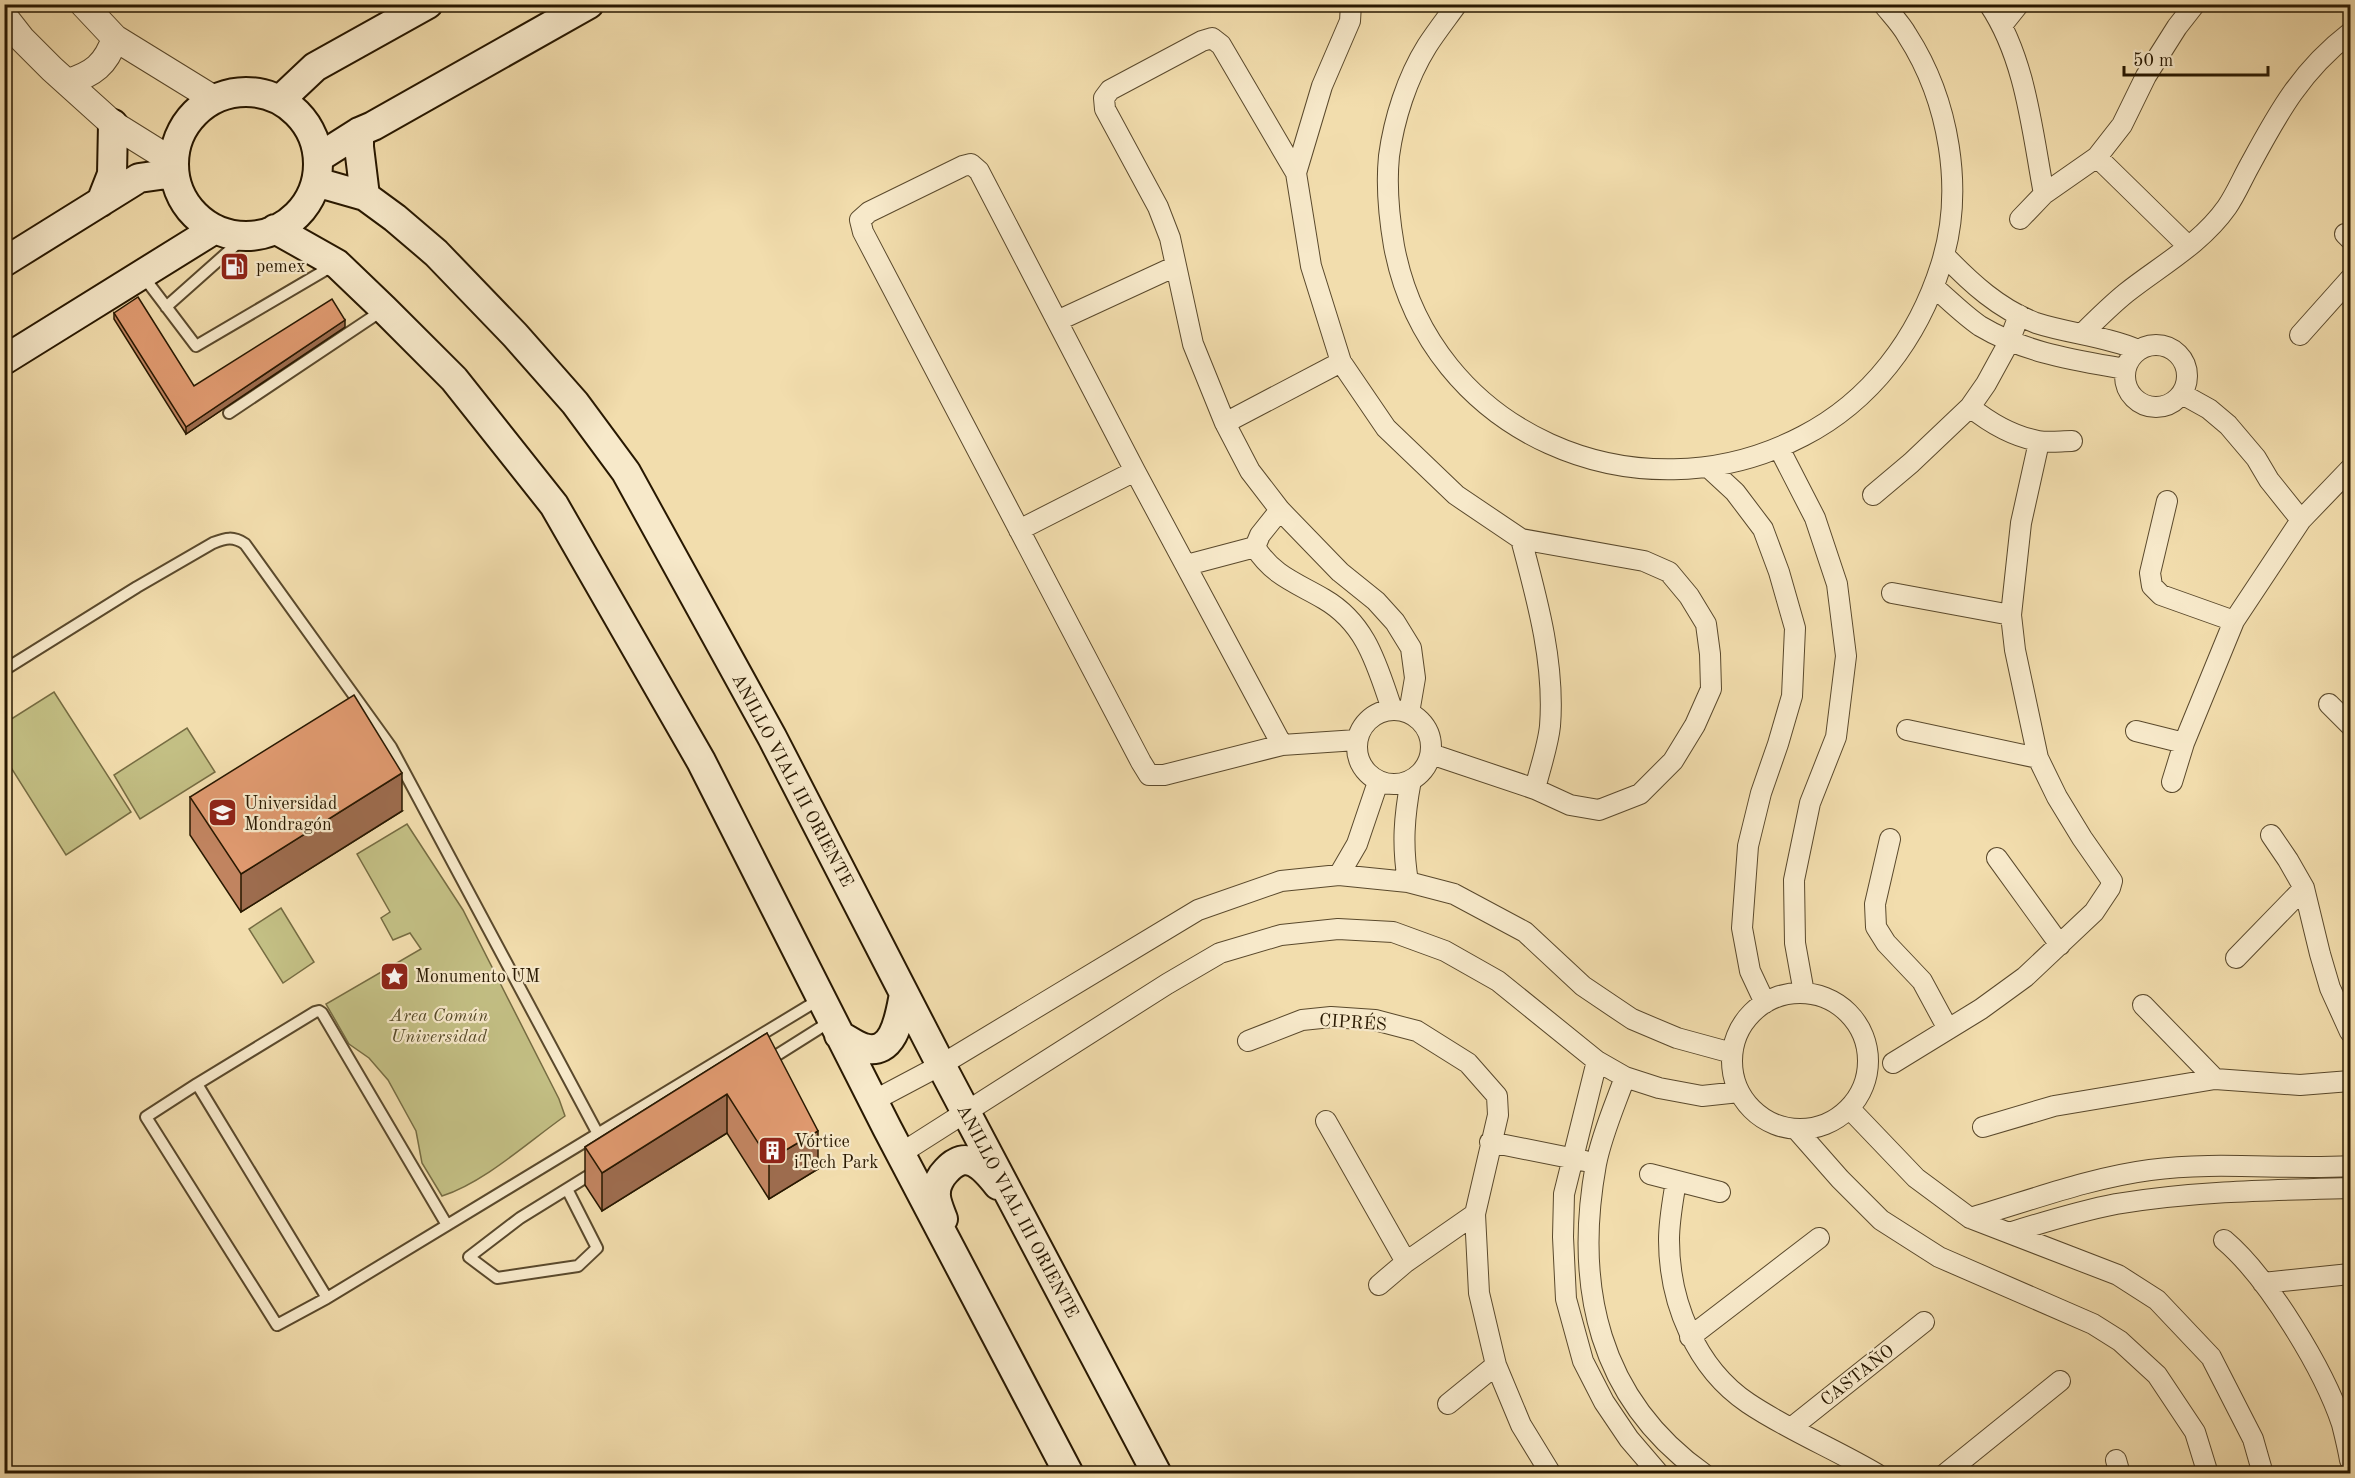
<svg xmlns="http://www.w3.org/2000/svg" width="2355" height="1478" font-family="'Old Standard TT',serif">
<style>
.green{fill:#c3bf84;stroke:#766c42;stroke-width:1.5}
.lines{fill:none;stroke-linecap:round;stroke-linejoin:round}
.service-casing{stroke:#5a492c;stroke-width:14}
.minor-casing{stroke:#5a492c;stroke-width:22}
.tertiary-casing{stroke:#5a492c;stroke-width:28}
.secondary-casing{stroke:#281801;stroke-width:32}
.service{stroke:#f7e9ca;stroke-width:10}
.minor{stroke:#f7e9ca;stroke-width:20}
.tertiary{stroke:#f7e9ca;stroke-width:26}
.secondary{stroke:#f7e9ca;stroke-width:28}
.wall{fill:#c18460;stroke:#281801;stroke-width:1.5}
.shaded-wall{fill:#9d6c4e;stroke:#281801;stroke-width:1.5}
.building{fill:#e09a70;stroke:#281801;stroke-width:1.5}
.labels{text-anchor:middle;stroke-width:4.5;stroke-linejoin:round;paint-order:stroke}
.poi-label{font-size:18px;fill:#281801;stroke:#f7e9ca;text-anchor:start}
.street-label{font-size:18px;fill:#281801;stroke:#f7e9ca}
.park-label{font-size:18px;font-style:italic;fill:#564a28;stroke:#f7e9ca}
</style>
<rect width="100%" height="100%" fill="#f2ddad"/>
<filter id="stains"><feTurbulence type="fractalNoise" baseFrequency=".00333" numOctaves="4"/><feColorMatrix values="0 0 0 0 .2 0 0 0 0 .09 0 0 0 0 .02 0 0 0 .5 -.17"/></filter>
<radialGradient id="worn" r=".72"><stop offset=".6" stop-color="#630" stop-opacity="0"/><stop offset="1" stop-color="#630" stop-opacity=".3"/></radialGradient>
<path class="green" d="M54,692L131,812L66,855L5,758V723Z
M187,728L215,772L140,819L114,775Z
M407,824L463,910L559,1099L565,1116C528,1142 485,1182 442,1196L422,1163L416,1131L388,1080L369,1058L349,1044L326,1004L421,949L410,933L393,940L381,918L390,912L357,854Z
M281,908L314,962L283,983L249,929Z"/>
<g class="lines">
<defs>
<path id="service" d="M143,276L196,346L334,265
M166,307L247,235
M229,413L383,310
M4,670L137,587L213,543C226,538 233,536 245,544L391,747L598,1134
M766,1062L831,1021
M197,1084L146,1117L277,1325L327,1298L820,999
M567,1189L597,1248L578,1266L497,1278L469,1257L520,1218L596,1171
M327,1298L197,1084L315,1012L319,1011L322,1013L447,1225"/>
<path id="minor" d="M1351,4L1350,21L1322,86L1296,173L1311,266L1341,362L1386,428L1456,495L1521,539L1644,561L1669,572L1689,596L1706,624L1710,654L1711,689L1695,725L1673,761L1640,794L1599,810L1570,805L1535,789L1431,754
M1457,4C1447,18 1436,32 1427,46C1407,78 1394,119 1389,156C1386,186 1389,217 1394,246C1429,433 1637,523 1803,436C1871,401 1918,338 1941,265C1965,190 1949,100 1907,35C1901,24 1891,14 1883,4
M1989,4C2026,59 2032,131 2044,194
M2003,24L2019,4
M2097,157L2188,246
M1296,173L1221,45L1212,38L1202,41L1110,90L1104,98L1105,109L1158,207L1170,238L1193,344L1225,423L1250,471L1280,510L1340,572L1376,601L1395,622L1411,648L1415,678L1409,713
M2020,219L2044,194L2097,157L2122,125L2146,76L2177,27L2195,4
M2345,234L2350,239
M1944,255C1971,283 1999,309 2036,323C2070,334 2106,336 2138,350
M1934,287C1949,300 1964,315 1980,326C2025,353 2075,360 2125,369
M1057,321L1176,266
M2082,334C2096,320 2110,306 2126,293C2160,266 2201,244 2227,207C2236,194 2243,177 2251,163C2279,111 2302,70 2350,33
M2300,335L2350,279
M2125 376a31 31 0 1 1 62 0a31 31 0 1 1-62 0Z
M2182,394L2209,409L2228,425L2256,458L2269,480L2301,520
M1970,407C1990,423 2012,436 2038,441C2049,443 2061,441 2072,441
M1225,423L1341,362
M1779,448L1815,518L1837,584L1846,656L1836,737L1810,803L1794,880L1795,943L1804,993
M1709,468L1735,492L1763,529L1779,572L1795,628L1792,696L1778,744L1761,793L1748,846L1742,928L1750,971L1765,1003
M1873,495L1911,463L1970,407L1986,384L2009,342L2019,315
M2167,501L2150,573L2152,586L2161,595L2234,621
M1019,530L1135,471
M1521,539C1537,599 1555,663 1550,726C1548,746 1540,768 1535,789
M1255,547C1273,576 1297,583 1324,599C1367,624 1377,666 1392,709
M1255,547L1260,535L1280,510
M1187,565L1255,547
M1892,593L2011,615
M2329,704L2350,725
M1357 747a37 37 0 1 1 74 0a37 37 0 1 1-74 0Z
M1907,730L2038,758
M2136,731L2184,743
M1282,745L1135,471L979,171L971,164L963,166L869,212L860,220L863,232L1141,762L1149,775H1164L1282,745L1357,740
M2172,782L2184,743L2234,621L2301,520L2350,469
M2271,835L2288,860L2304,888L2320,954L2330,988L2350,1032
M1890,839L1875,904L1876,927L1886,943L1922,981L1948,1029
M1997,858L2060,945
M1339,875L1357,844L1378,782
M1408,882C1402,845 1404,817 1411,780
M2236,958L2304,888
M1732 1061a68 68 0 1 1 136 0a68 68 0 1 1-136 0Z
M2143,1005L2215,1079
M1248,1041L1302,1020L1331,1017L1375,1020L1417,1031L1468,1063L1497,1096L1498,1115L1475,1214L1479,1293L1496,1365L1521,1425L1551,1474
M1597,1061L1564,1194L1563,1237L1566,1299L1583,1361L1604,1402L1629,1439L1659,1474
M1893,1063L1981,1009L2025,977L2094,912L2110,888L2112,881L2082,838L2057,797L2038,758L2015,650L2011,615L2021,523L2039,442
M1625,1077C1615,1105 1602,1134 1596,1164C1574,1286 1598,1399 1704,1474
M873,1101L941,1065L1198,910L1281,881L1339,875L1408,882L1454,894L1525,932L1583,986L1632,1019L1677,1038L1732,1053
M1849,1108L1916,1178L1970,1218L2118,1275L2157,1300L2211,1357L2253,1439L2263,1474
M1326,1121L1406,1262
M1983,1127L2054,1106L2215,1079L2300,1085L2350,1081
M1796,1129L1840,1179L1881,1220L1939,1257L2093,1324L2120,1341L2157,1375L2195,1432L2208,1474
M1490,1142L1585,1161
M900,1154L1167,984L1220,953L1281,935L1338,929L1393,932L1445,951L1498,981L1597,1061L1625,1077L1659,1088L1702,1096L1739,1092
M1650,1174L1720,1192
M1676,1181C1673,1200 1669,1220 1669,1240C1669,1302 1696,1368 1748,1403C1788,1430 1835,1449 1877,1474
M1970,1218C2029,1201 2089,1178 2150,1170C2217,1161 2284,1170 2350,1166
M2009,1233C2044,1222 2080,1211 2116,1204C2194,1191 2272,1190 2350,1188
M2224,1240C2268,1277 2324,1370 2342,1424C2345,1436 2348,1448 2350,1460
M2263,1283L2350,1274
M1379,1285L1406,1262L1475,1214
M1690,1337L1819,1238
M1448,1404L1496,1365
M1791,1428L1924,1322
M2116,1460L2120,1474
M1945,1474L2060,1381"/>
<path id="tertiary" d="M83,4L115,38L214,99
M4,16L22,39L52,69L113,124L174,162
M68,82C93,74 106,65 115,38"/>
<path id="secondary" d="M174 164a72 72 0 1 1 144 0a72 72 0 1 1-144 0Z
M280,100L315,67L428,4
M359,132V147L365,196
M318,158L359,132L373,126L589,4
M316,182L365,196L395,218L436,253L515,335L575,403L626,472L772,737L941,1065L1157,1474
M101,202L112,174L113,124
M275,229L337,264L384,309L454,379L554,505L701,761L887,1128L1069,1474
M4,262L139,178L174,173
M4,360L215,229
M839,1035C847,1039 856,1046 864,1048C895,1057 900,1014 904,994
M943,1219C940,1211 935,1200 936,1192C936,1185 941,1176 946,1171C967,1148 983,1166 998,1185"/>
</defs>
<use href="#service" class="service-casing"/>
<use href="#minor" class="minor-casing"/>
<use href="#tertiary" class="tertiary-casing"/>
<use href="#secondary" class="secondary-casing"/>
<use href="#service" class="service"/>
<use href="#minor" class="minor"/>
<use href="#tertiary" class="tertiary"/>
<use href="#secondary" class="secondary"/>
</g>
<path class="wall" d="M114,313L194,386L345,327L186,434L114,319Z
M190,797L402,811L241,912L190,835Z
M767,1033L818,1169L769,1199L727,1133L602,1211L585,1185V1147Z"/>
<path class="shaded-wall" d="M345,320V327L186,434V427Z
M402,773V811L241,912V874Z
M727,1094V1133L602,1211V1173Z
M818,1131V1169L769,1199V1160Z"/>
<path class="building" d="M138,297L194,386L332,299L345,320L186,427L114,313Z
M354,695L402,773L241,874L190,797Z
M767,1033L818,1131L769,1160L727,1094L602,1173L585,1147Z"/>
<defs>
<symbol id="fuel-square" viewBox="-11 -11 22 22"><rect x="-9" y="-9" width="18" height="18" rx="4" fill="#8f2418" stroke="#f7e9ca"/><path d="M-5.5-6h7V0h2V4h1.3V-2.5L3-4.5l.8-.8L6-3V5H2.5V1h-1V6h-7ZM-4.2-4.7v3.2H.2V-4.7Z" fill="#fff"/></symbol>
<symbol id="university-square" viewBox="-11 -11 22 22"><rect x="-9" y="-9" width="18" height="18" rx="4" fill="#8f2418" stroke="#f7e9ca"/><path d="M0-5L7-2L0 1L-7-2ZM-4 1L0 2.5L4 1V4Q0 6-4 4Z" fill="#fff"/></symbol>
<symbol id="sight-square" viewBox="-11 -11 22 22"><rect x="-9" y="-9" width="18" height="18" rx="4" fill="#8f2418" stroke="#f7e9ca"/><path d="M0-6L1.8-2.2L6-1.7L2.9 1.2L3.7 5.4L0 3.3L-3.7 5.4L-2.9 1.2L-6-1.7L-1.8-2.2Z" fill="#fff"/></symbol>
<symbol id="building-square" viewBox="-11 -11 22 22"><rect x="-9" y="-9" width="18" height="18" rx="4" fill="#8f2418" stroke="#f7e9ca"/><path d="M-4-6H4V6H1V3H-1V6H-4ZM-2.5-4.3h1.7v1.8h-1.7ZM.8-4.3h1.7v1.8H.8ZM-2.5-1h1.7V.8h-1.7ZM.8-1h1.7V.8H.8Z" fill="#fff"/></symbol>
</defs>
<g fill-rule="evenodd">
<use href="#fuel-square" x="218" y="250" width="33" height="33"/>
<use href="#university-square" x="206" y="796" width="33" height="33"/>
<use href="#sight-square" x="378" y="960" width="33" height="33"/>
<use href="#building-square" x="756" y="1134" width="33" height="33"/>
</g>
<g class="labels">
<g class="poi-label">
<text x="256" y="272">pemex</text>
<text x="244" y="809">Universidad<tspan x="244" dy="21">Mondragón</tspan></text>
<text x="415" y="982">Monumento UM</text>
<text x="794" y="1147">Vórtice<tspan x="794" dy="21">iTech Park</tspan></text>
</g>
<g class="street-label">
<text transform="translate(793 780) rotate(62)" y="6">ANILLO VIAL III ORIENTE</text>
<text transform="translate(1353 1022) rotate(4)" y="6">CIPRÉS</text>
<text transform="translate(1018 1211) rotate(62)" y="6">ANILLO VIAL III ORIENTE</text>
<text transform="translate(1857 1375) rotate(-38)" y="6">CASTAÑO</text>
</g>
<g class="park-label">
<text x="439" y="1021">Area Común<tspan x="439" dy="21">Universidad</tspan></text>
</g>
</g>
<rect width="2355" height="1478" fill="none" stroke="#f2ddad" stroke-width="24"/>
<rect x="6" y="6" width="2343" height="1466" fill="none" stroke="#281801" stroke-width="3"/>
<rect x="12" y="12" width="2331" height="1454" fill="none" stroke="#281801" stroke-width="1.5"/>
<path d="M2124 66v9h144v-9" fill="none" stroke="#281801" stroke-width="3"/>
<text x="2133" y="66" font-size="18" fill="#281801" stroke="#f7e9ca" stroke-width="4.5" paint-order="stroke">50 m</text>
<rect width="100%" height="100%" filter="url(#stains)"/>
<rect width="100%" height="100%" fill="url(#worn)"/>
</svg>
